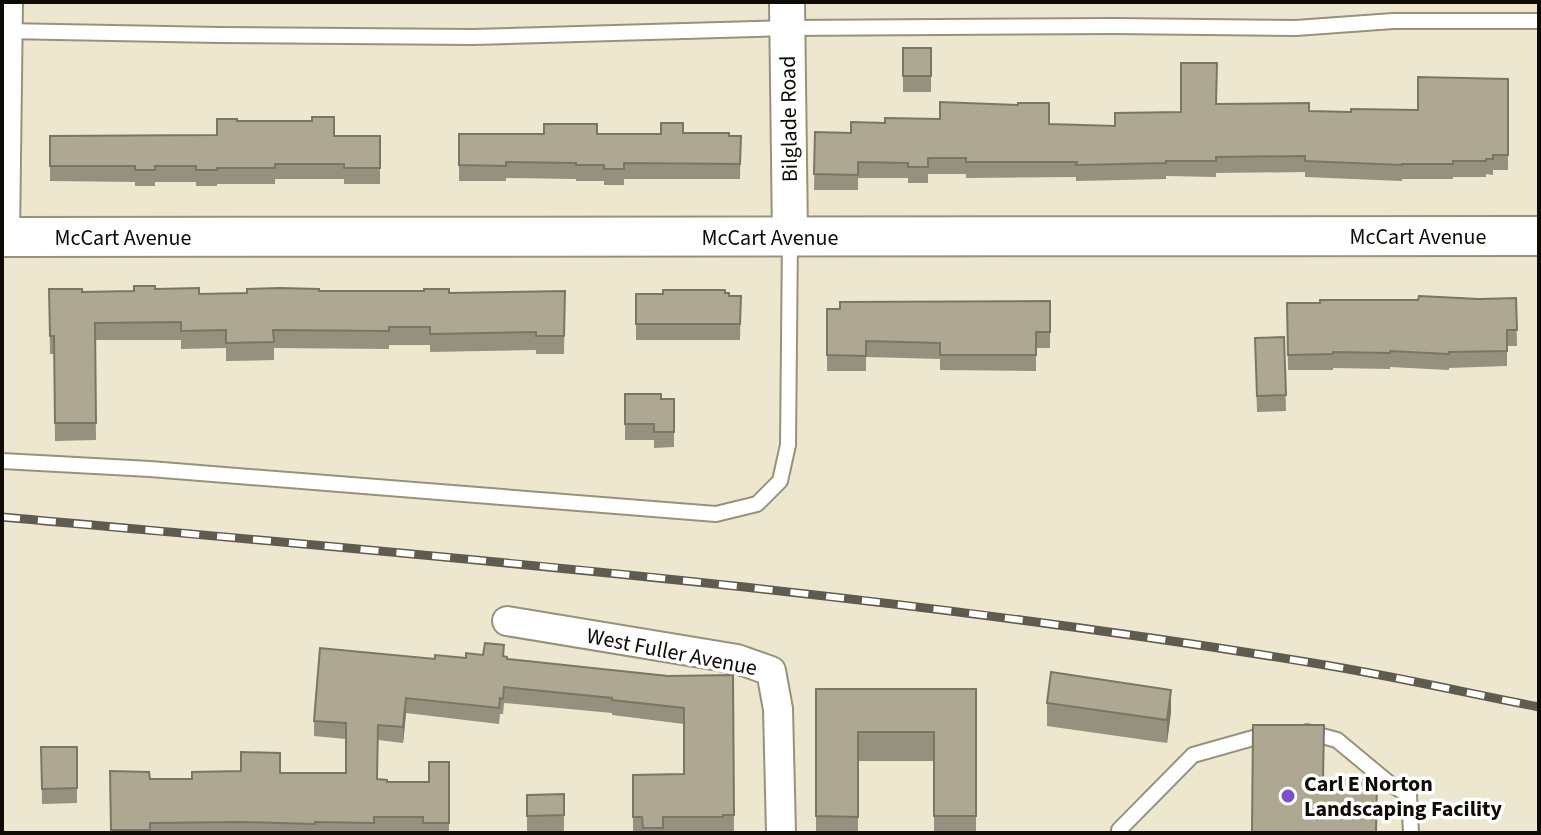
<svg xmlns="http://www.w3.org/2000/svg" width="1541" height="835" font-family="'Source Sans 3',sans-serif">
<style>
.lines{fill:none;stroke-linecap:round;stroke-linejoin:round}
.service-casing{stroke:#98927c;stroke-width:18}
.minor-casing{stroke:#98927c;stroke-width:32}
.tertiary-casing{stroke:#98927c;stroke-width:38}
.secondary-casing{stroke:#98927c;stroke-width:42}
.service{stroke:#fff;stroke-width:14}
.minor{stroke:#fff;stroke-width:28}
.tertiary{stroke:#fff;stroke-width:34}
.secondary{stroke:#fff;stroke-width:38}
.rail-casing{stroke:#5f5b4f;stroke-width:9}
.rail{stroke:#fff;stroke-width:6;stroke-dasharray:18;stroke-linecap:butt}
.wall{fill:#96907e}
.shaded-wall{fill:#7a7666}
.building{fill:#aea892;stroke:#7a7666;stroke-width:2}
.poi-dot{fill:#7b52cb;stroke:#fff;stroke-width:3}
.labels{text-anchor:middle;stroke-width:7;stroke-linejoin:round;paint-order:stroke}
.street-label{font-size:22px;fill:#0e0b05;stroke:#fff}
.poi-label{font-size:22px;font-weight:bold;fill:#0e0b05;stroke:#fff;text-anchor:start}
</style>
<rect width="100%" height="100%" fill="#ede7d0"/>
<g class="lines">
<defs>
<path id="service" d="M4,31L220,35L473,37L787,28L1115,26L1296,28L1393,21H1539
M2,461L150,469L716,514L757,504L780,481L788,445L790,237
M1307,732L1337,740L1390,784L1409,795L1411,833
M1119,833V830L1193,755L1271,733"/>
<path id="minor" d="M5,237L8,2
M507,621L737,659L771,671L778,709L781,833"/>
<path id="tertiary" d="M787,2L790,237"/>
<path id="secondary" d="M2,237L1539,236"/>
</defs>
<use href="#service" class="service-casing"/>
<use href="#minor" class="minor-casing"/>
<use href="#tertiary" class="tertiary-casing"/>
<use href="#secondary" class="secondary-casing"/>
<use href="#service" class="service"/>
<use href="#minor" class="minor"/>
<use href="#tertiary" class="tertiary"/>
<use href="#secondary" class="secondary"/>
<defs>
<path id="rail" d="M2,517C444,557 887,592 1325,665C1397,677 1468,693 1539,707"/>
</defs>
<use href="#rail" class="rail-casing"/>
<use href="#rail" class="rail"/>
</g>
<path class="wall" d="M903,48H931V92H903Z
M1508,79V170H1493V175L1486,174V177H1453V179H1402V181L1305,177V172L1216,173V177L1166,176V179L1076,181V177L966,178V174H928V183H908V178H858V190H814L815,132L851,133L1049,124L1115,126L1217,104L1309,111L1351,112L1418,110Z
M237,121L334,136H380V184H344V179H275V184H217V186H196V182H155V186H135V182L50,181V136L217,135Z
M683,133L741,136L740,179H624V185H604V181H576V179L506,178V181H459V134H661Z
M49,289L82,292L134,291L155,289L199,294L319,291L449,293L565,291L564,354H536V350L430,352V345H389V349L274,348V360L226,361V348L181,349V340H95L96,440L55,441L54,354H50Z
M725,293L729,296H741L740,340H636V294Z
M1516,298L1517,346H1507V366L1449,368V370L1390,367V369L1333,368V370H1288L1287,303Z
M1050,301V348H1036V371L940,370V359L866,357V371H827V309Z
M1284,337L1286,411L1257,412L1255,338Z
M625,394L661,399H674V447L654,448V440H625Z
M504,656L507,659L668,676L733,675L734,831H723V833H633V775L684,774V724L612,715V713L504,703L503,714H500L499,724L406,713L403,743L378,740L377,779L387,782H429L449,762V833H110V771L150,779H192L280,773H346V739L314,736V721L435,659Z
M816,689H976V833H934V761H858V833H816Z
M1047,703L1171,712L1167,743L1047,726Z
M41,747H77V803L42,804Z
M1323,779L1377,780L1376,833H1252Z
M564,794V831H527V795Z"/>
<path class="shaded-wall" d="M1171,690V712L1167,743V720Z
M406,698V713L403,743V727Z"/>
<path class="building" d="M903,48H931V76H903Z
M1181,63H1217L1216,104L1309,103V111L1351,112V109L1418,110V77L1508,79V155H1493V159H1486V161H1453V164H1402V165L1305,161V156L1216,157V161H1166V163L1076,165L1077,162H966V158H928V167H908V163L858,162V175L814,174L815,132L851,133V122L885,123V118L940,119V102L1018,105V103H1049V124L1115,126V113L1181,112Z
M312,117H334V136H380V168H344V164H275V168H217V170H196V166H155V170H135V166H50V136L217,135V119H237V121H312Z
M661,123H683V133H729V136H741L740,164L624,163V169H604V165H576V163L506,162V166L459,165V134H544V124H597V134H661Z
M134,286H155V289L199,288V294L247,293V289L280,288L319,289V291H424V289H449V293L565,291L564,336H536V332L430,334V327H389V331L273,330L274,342L226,343V330L181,331V322L95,323L96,423H55L54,336H50L49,289H82V292L134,291Z
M663,290H725V293H729V296H741L740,324H636V294H663Z
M1419,296L1479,299L1516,298L1517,330H1507V351L1449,352V354L1390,351V353L1333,352V354L1288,355L1287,303H1320V300H1418Z
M1050,301V332H1036V355H940V343L866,341V356L827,355V309H840V302Z
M1284,337L1286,395L1257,396L1255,338Z
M625,394H661V399H674V432H654V424H625Z
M485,643L504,645L503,656L507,657V659L668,676L733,675L734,815H723V817H663V828H643L642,817H633V775L684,774V708L612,700V698L504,687L503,699L500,698L499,708L406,698L403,727L378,725L377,779L387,780V782H429V762H449V823H423V817H374V823L315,822V824L240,822L150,823V830H111L110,771L149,772L150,779H192V772L241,771V752L280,753V773H346V723L314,721L320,648L435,659V655L466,658V653L483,655Z
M1051,672L1171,690L1167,720L1047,703Z
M816,689H976V816H934V732H858V817L816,816Z
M1253,725H1324L1323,779L1377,780L1376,832L1252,833Z
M41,747H77V788L42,789Z
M564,794V815L527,816V795Z"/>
<circle class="poi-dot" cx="1288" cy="796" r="8"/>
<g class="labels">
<g class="street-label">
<text transform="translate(788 119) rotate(-91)" y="8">Bilglade Road</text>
<text x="1418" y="244">McCart Avenue</text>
<text x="123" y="245">McCart Avenue</text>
<text x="770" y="245">McCart Avenue</text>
<text transform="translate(672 651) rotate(11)" y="8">West Fuller Avenue</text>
</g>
<g class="poi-label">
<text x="1304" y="791">Carl E Norton<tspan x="1304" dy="25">Landscaping Facility</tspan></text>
</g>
</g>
<rect width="1541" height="835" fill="none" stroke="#0e0b05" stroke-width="8"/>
</svg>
